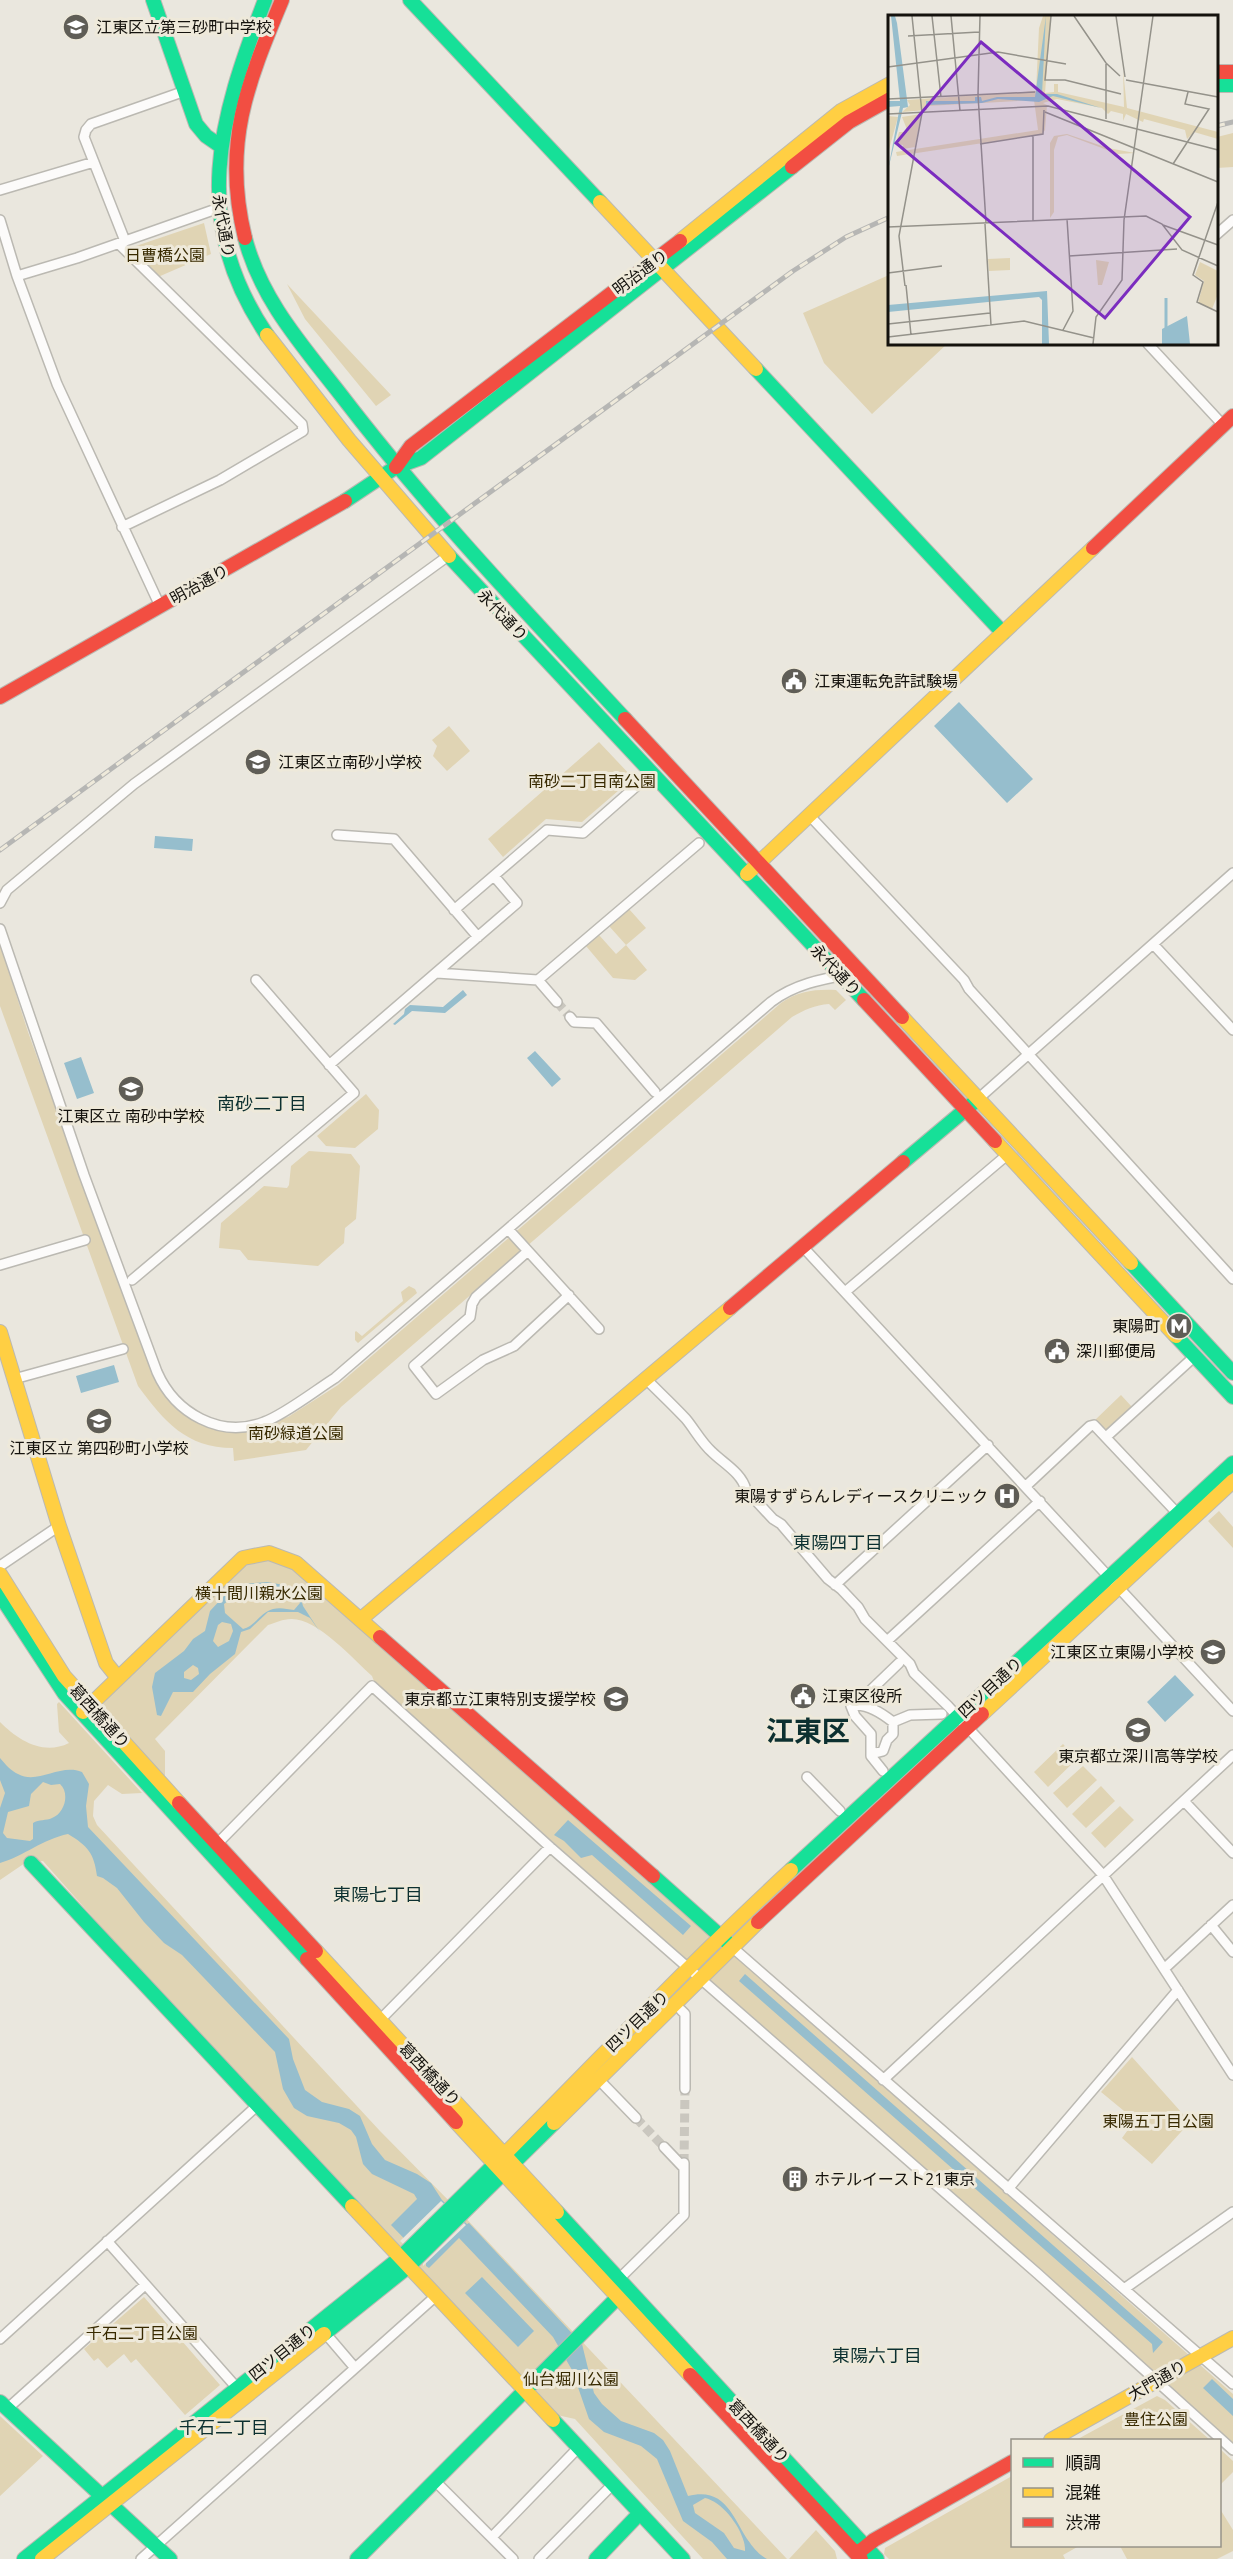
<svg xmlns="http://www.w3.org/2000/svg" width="1233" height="2559" font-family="Ubuntu,'Noto Sans JP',sans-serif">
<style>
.green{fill:#e0d4b4}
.water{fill:#96becd;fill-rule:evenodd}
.pier{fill:#eae7de}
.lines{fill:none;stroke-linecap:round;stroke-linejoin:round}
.street-tunnel{stroke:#cac7bf;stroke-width:9;stroke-dasharray:9 4.5;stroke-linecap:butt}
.street-casing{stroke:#bbb9b2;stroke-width:12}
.fast-casing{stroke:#bbb9b2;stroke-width:16}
.slow-casing{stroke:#bbb9b2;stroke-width:16}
.jam-casing{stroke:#bbb9b2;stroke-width:16}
.street{stroke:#fcfbfa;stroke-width:9}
.fast{stroke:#16e098;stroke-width:14}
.slow{stroke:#ffcf43;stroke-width:14}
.jam{stroke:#f24e42;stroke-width:14}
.rail-casing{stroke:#b6b6b4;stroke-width:5}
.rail{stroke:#eee9da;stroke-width:3;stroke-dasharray:9;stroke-linecap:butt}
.labels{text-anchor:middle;stroke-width:6;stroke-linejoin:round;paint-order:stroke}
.poi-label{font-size:16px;fill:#14120d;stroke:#eee9da;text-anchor:start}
.street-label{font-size:16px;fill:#14120d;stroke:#eee9da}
.park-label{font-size:16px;fill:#382a00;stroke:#eee9da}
.neighbourhood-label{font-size:18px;fill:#0c3030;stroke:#eee9da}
.town-label{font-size:28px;font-weight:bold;fill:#0c3030;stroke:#eee9da}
.inset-river{fill:none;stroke:#96becd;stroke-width:3}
.inset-road{fill:none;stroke:#94928a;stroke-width:1.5}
.view{fill:#7b2cbf;fill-opacity:0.15;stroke:#7b2cbf;stroke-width:3}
.inset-edge{fill:none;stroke:#14120d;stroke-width:3}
</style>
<rect width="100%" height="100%" fill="#eae7de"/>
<path class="green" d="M1233,133V167L1217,168V137Z
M204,223L211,254L158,277L130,248Z
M889,275L890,344H947L872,414L824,363L803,313Z
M287,284L391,395L376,406L305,319Z
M449,726L470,751L447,771L433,756L437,746L432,740Z
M599,742L633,778L582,822L546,819L503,857L488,839Z
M629,909L646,928L626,945L647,970L635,980L613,978L586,946L599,935L616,954L626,945L609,926Z
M0,944L28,1032L152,1374L172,1400L218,1426L266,1422L288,1417L338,1385L781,1003C798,991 816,989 836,990L846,1000L835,1010L829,1004C815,1005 804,1010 792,1017L341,1407L306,1450L234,1461L233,1448C186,1448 164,1421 138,1386L0,1006Z
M366,1094L379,1110L378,1129L355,1148L326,1146L317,1136Z
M309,1151L351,1154L360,1166L356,1219L345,1228L344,1243L318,1266L248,1260L240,1250L219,1248L221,1223L264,1186L287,1188L289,1185L291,1166Z
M409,1286L415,1289L417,1293L358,1343L355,1340V1332L356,1331L362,1336L403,1301L401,1292Z
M1121,1395L1132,1407L1108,1429H1104L1095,1420Z
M1219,1511L1233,1527V1548L1208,1521Z
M269,1557L294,1567L359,1622L1233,2394V2445L375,1684L372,1676C353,1659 317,1618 291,1619C283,1619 275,1623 268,1625L155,1739L165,1751V1775L143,1788L97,1704L245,1561Z
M59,1702L142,1793L122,1794L108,1785L94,1801L93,1816L97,1825L380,2131L459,2211L787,2559H703L575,2419L557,2415L135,1965L43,1861L25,1863L0,1880V1722C18,1740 43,1756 69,1743L59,1732L57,1704Z
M1063,1744L1077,1759L1048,1787L1034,1772Z
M1083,1766L1097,1780L1067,1808L1053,1793Z
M1101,1786L1115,1801L1086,1828L1072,1814Z
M1120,1806L1134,1820L1105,1848L1091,1833Z
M1132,2057L1190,2122L1152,2164L1122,2138L1135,2120L1101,2092Z
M144,2297L220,2385L185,2415L136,2359L131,2363L124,2354L107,2368L98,2358L94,2361L84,2349Z
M1157,2396L1165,2400L1210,2440H1076Z
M0,2416L43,2456L0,2496Z
M1220,2449L1233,2461V2472L1220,2485Z
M1012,2476V2546H1079L1063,2555L1065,2559H889L884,2554L885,2548Z
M1220,2509L1233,2530V2551L1217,2559H1127L1120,2546H1220Z
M816,2530L835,2551L837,2559H789Z"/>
<path class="water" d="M959,702L1033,779L1007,803L934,726Z
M155,836L193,839L192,851L154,848Z
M463,990L467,995L445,1013L412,1011L395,1025L393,1024L404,1014L405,1009L410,1005L443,1007Z
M535,1051L561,1079L552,1087L527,1058Z
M81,1057L94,1093L77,1099L64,1063Z
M114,1365L119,1382L81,1393L76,1376Z
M267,1582L284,1585L300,1595L303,1606L320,1632L310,1618L298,1612H268L250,1629L241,1632L235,1654L210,1674L193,1692H173L161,1716L157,1715L152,1687L155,1673L184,1651L193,1639L205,1631L210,1611L224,1596L243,1584ZM259,1585C275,1586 293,1587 300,1603L294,1610C287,1609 280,1607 273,1609C261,1612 255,1626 243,1629L225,1613L224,1604L246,1587ZM222,1622L231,1624L233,1631L229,1641L218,1647L213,1641L218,1625ZM193,1665L198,1668L199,1674L191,1680L184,1678V1672Z
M1175,1675L1194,1695L1165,1722L1147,1702Z
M0,1758C5,1764 11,1771 18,1774C38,1785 60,1763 82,1772L89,1784L86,1806L88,1827L289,2039L293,2059L305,2090L322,2102L349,2109L360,2116L372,2144L385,2160L417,2174L431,2183L442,2200L467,2224L469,2223L582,2344L594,2393L602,2404L621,2421L654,2433L663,2440L670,2451L688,2496C737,2483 735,2542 767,2559H727L712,2542L683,2521L657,2459L641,2446L604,2432L589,2419L572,2370L553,2337L459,2238L429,2268L426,2266V2261L391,2225L417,2199L414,2194L372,2174L363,2164L356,2137L351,2130L339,2123L307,2116L294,2108L283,2089L275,2052L182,1955L164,1943L144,1922L117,1888L103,1878L97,1876C94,1853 88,1846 68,1834C43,1839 24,1856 0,1863V1808L5,1793L0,1780ZM43,1782L51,1785L60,1784C70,1793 65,1813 52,1818C46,1821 39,1819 33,1823V1839L30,1841L7,1838L3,1833L8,1812L29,1806L31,1794ZM705,2498C724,2502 746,2533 745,2551L734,2548L724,2533L695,2513L693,2505Z
M568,1820L691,1926L683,1935L592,1855L581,1858L564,1841L554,1835Z
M745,1974L1163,2342L1153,2353L1152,2344L739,1981Z
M482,2277L534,2331L518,2347L465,2293Z
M1212,2379L1233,2399V2416L1203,2388Z"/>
<path class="pier" d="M441,2201L466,2225L423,2266V2263L400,2241Z"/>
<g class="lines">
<path class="street-tunnel" d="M557,1002L570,1017
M636,2118L664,2147
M684,2163L685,2089"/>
<defs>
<path id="street" d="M0,190L94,162
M0,220L17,276
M1216,235L1233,220
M125,241L84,137L86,130L91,124L185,91
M119,244L302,424L303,431L220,480L122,527
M1148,344L1223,425
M160,606L57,384L17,276L77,258L219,208
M809,815L964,980L969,989L1233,1279
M337,835L394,839L478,937
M0,903L7,890L134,784L448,556
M454,910L547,830L583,833L641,782
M0,929L84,1175L157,1372C175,1413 220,1439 264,1422C284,1415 316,1390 335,1378L771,1002C797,982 829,978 860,972
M1153,944L1233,1030
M437,973L538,980L557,1002
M538,980L699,843
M570,1017L574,1022L596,1023L655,1092
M329,1065L517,903L494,876
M978,1099L1233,873
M508,1229L599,1329
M803,1247L1233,1711
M528,1251L476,1297L472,1304L470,1317L414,1366L436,1394L483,1360L514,1346L569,1295
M0,1265L85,1240
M132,1280L354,1093L256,980
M845,1292L1007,1155
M14,1379L123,1349
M646,1379C659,1392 673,1405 686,1419C695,1430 701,1442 712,1452C723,1463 742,1473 746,1490L773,1519L781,1524L828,1579L841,1589L858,1607L865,1619L910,1664L914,1673L948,1706L1103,1875L1233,2075
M1106,1437L1195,1356
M1026,1486L1090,1426L1094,1425L1178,1514
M0,1566L59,1526
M835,1585L988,1445
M887,1641L1040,1501
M873,1709L870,1697L871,1690L899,1663
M893,1722L910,1715L942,1714
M871,1754L883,1751L887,1740L893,1734V1722C883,1714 865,1702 851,1706L855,1716L871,1734V1756L883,1771
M807,1777L840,1811
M1184,1801L1233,1853
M214,1847L372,1686L550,1847L1038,2274L1233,2450
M1211,1925L1233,1952
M732,1947L1233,2384
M1164,1969L1233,1905
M681,2010L685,2014V2089
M380,2020L550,1847
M883,2080L1233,1755
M604,2085L636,2118
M664,2147L684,2168
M1008,2189L1178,1990
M107,2241L237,2388
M624,2274L684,2215V2163
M1124,2289L1233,2212
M326,2334L355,2368
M0,2339L259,2104
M7,2409L145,2285
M435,2481L513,2559
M492,2537L579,2447
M141,2559L437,2295
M539,2559L613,2484"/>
<path id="fast" d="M153,0L196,124L206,136L219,145
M265,0C219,120 189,219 267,335
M410,0L600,202
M1216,85H1233
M245,238C261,300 303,346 341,395C429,510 527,613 625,719
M756,369L1003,633
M345,501L396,467L421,458L792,167
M449,556L864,1000
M903,1162L978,1099
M1131,1263L1233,1373
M1176,1336L1233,1397
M0,1595L64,1693L307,1959
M31,1863L352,2206
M791,1870L1233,1463
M653,1876L727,1942
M557,2212L877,2559
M324,2334L409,2266L554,2123
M0,2402L170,2559
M553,2420L683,2559
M24,2559L401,2257L505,2154
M357,2559L624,2291
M596,2559L640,2513"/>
<path id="slow" d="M600,202L756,369
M680,241L841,111L890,84
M267,335L349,440L449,556
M747,874L1093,548
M902,1017L1131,1263
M995,1141L1176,1336
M0,1332L59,1526L106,1663L118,1678
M0,1574L64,1676L179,1803
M361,1619L730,1308
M83,1712L243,1558L269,1553L296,1563L380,1637
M982,1714L1233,1481
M316,1951L557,2212
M456,2122L690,2375
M554,2123L758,1922
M505,2154C600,2059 692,1961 791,1870
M352,2206L553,2420
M1051,2440L1233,2338
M42,2559L324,2334"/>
<path id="jam" d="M1216,72H1233
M792,167L849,122L890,99
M245,238C222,145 247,84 282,0
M396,467L411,446L680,241
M1093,548L1233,416
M0,697L345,501
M625,719L902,1017
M864,1000L995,1141
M730,1308L903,1162
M380,1637L653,1876
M179,1803L316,1951
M758,1922L982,1714
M307,1959L456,2122
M690,2375L861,2559
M859,2552L874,2540L1012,2462"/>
</defs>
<use href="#street" class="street-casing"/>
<use href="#fast" class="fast-casing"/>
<use href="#slow" class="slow-casing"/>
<use href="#jam" class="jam-casing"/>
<use href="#street" class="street"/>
<use href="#fast" class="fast"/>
<use href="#slow" class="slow"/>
<use href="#jam" class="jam"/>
<defs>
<path id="rail" d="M1216,126L1233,122
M0,850L793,271L846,237L890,217"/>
</defs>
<use href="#rail" class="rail-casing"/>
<use href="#rail" class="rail"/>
</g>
<defs>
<symbol id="school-disc" viewBox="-11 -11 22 22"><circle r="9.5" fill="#5f5d56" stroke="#eee9da"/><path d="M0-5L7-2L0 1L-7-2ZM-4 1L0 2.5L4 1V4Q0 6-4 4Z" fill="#fff"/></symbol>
<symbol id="civic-disc" viewBox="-11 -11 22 22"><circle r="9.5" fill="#5f5d56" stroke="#eee9da"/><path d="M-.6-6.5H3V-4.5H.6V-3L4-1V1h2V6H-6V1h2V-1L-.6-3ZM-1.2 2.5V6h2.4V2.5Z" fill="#fff"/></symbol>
<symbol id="metro-disc" viewBox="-11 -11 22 22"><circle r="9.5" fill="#5f5d56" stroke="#eee9da"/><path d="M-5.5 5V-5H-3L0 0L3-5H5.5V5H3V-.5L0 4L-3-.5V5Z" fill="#fff"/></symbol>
<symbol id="hospital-disc" viewBox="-11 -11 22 22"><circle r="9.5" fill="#5f5d56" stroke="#eee9da"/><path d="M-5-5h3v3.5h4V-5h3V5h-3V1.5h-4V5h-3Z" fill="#fff"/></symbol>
<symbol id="building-disc" viewBox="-11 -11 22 22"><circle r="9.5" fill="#5f5d56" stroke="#eee9da"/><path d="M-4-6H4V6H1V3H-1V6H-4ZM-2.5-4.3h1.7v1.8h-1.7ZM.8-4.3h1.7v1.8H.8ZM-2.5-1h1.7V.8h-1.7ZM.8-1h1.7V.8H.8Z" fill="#fff"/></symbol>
</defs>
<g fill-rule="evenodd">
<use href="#school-disc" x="61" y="12" width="30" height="30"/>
<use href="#civic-disc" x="779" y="666" width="30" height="30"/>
<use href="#school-disc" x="243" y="747" width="30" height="30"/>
<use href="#school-disc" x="116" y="1074" width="30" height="30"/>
<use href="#metro-disc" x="1164" y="1311" width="30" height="30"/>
<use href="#civic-disc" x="1042" y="1336" width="30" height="30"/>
<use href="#school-disc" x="84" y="1406" width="30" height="30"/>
<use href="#hospital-disc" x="992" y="1481" width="30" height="30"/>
<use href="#school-disc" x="1198" y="1637" width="30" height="30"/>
<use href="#civic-disc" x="788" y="1681" width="30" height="30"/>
<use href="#school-disc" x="601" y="1684" width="30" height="30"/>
<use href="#school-disc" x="1123" y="1715" width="30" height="30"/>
<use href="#building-disc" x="780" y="2164" width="30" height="30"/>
</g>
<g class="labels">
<g class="poi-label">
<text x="96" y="33">江東区立第三砂町中学校</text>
<text x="814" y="687">江東運転免許試験場</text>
<text x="278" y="768">江東区立南砂小学校</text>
<text x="131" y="1122" text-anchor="middle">江東区立 南砂中学校</text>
<text x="1160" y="1332" text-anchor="end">東陽町</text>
<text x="1076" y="1357">深川郵便局</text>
<text x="99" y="1454" text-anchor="middle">江東区立 第四砂町小学校</text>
<text x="988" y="1502" text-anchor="end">東陽すずらんレディースクリニック</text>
<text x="1194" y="1658" text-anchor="end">江東区立東陽小学校</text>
<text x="822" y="1702">江東区役所</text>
<text x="596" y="1705" text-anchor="end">東京都立江東特別支援学校</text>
<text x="1138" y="1762" text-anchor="middle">東京都立深川高等学校</text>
<text x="814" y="2185">ホテルイースト21東京</text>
</g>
<g class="street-label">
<text transform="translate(224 226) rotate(80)" y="6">永代通り</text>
<text transform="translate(640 272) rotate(-37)" y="6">明治通り</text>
<text transform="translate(199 584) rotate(-29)" y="6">明治通り</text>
<text transform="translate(503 615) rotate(47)" y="6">永代通り</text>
<text transform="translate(836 970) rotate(47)" y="6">永代通り</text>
<text transform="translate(990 1687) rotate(-43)" y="6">四ツ目通り</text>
<text transform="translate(100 1716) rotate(48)" y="6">葛西橋通り</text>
<text transform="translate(637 2021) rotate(-44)" y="6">四ツ目通り</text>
<text transform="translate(430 2074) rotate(47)" y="6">葛西橋通り</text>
<text transform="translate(282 2352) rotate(-39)" y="6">四ツ目通り</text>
<text transform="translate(1157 2380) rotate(-30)" y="6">大門通り</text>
<text transform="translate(759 2431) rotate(47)" y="6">葛西橋通り</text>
</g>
<g class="park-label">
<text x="165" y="261">日曹橋公園</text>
<text x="592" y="787">南砂二丁目南公園</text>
<text x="296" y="1439">南砂緑道公園</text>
<text x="259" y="1599">横十間川親水公園</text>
<text x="1158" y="2127">東陽五丁目公園</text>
<text x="142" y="2339">千石二丁目公園</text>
<text x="571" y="2385">仙台堀川公園</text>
<text x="1156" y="2425">豊住公園</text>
</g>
<g class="neighbourhood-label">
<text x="262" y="1110">南砂二丁目</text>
<text x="838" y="1549">東陽四丁目</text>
<text x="378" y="1901">東陽七丁目</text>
<text x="877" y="2362">東陽六丁目</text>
<text x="224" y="2434">千石二丁目</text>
</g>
<g class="town-label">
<text x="808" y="1741">江東区</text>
</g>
</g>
<g transform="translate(888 15)">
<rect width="330" height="330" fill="#eae7de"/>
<path d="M155,1H163L157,78L166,77V69H170V77L236,92L235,55L239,93L330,117V124L306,117L299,124L297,115L256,104L255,107L238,99L235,106V99L223,96L220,99L214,93L169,84L155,88L159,90L157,115L154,119L9,141L8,137L150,115L146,85L39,91V95L14,97L22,90L19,85L148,76L151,13ZM33,99L27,132L15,134V130L8,129L11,117H20L14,102ZM0,101L10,102L0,138ZM179,119L220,133L247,138L230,139L179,120L170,122L166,135V197L162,203V128L166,121ZM122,243V255L101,256L100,244ZM208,245L221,247L214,270H210ZM312,247L330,256V279L324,294L310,288L316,266L307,260Z" fill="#e0d4b4"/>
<path d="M3,1H7L9,8L20,92L15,93L0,155L12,91L0,92V86H12ZM158,1L154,79H169L213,93L165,81L151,87L110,84L94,88L38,90V86H87V82H93L94,86L109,82H147ZM159,276L161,329H154V285L151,282L0,297V290ZM299,301L302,329H274V314Z" fill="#96becd"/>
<path class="inset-river" d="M278,314V283"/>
<path class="inset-road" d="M44,1L53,82M63,1L72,96M92,1L90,80L98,208M163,1L157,65H177L233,79M186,1L218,48L232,61M228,1L237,62M20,21L91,17M0,52L110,37L178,49M238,65L330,82M0,84L147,77M157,97L330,167M0,99L160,91L330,135M218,104V49M145,121V206M92,129L155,119L156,95M285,149L321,94L297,89L300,77M97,209L103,310M275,210L330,230M0,212L258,201L274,209L294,235L330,251M181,241L289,234M310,245L305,260L315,267L309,287L330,297M310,245L330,187M0,258L54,251M18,270L23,320M17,271L11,221L34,98L24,1M0,309L102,298M175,315L185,296L179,204M0,322L136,306L206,323M205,329L208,302L234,265L236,205L265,1"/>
<path class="view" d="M93,27L302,202L217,303L8,128Z"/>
<rect width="330" height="330" class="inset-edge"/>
</g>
<rect x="1011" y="2439" width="210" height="108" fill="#eee9da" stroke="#979388" stroke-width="1.5"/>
<rect x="1023" y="2458" width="30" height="9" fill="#16e098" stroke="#979388" stroke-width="1.5"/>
<text x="1065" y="2469" font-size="18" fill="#14120d">順調</text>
<rect x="1023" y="2488" width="30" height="9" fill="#ffcf43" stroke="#979388" stroke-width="1.5"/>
<text x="1065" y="2499" font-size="18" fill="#14120d">混雑</text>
<rect x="1023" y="2518" width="30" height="9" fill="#f24e42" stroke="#979388" stroke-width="1.5"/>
<text x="1065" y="2529" font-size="18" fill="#14120d">渋滞</text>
</svg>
